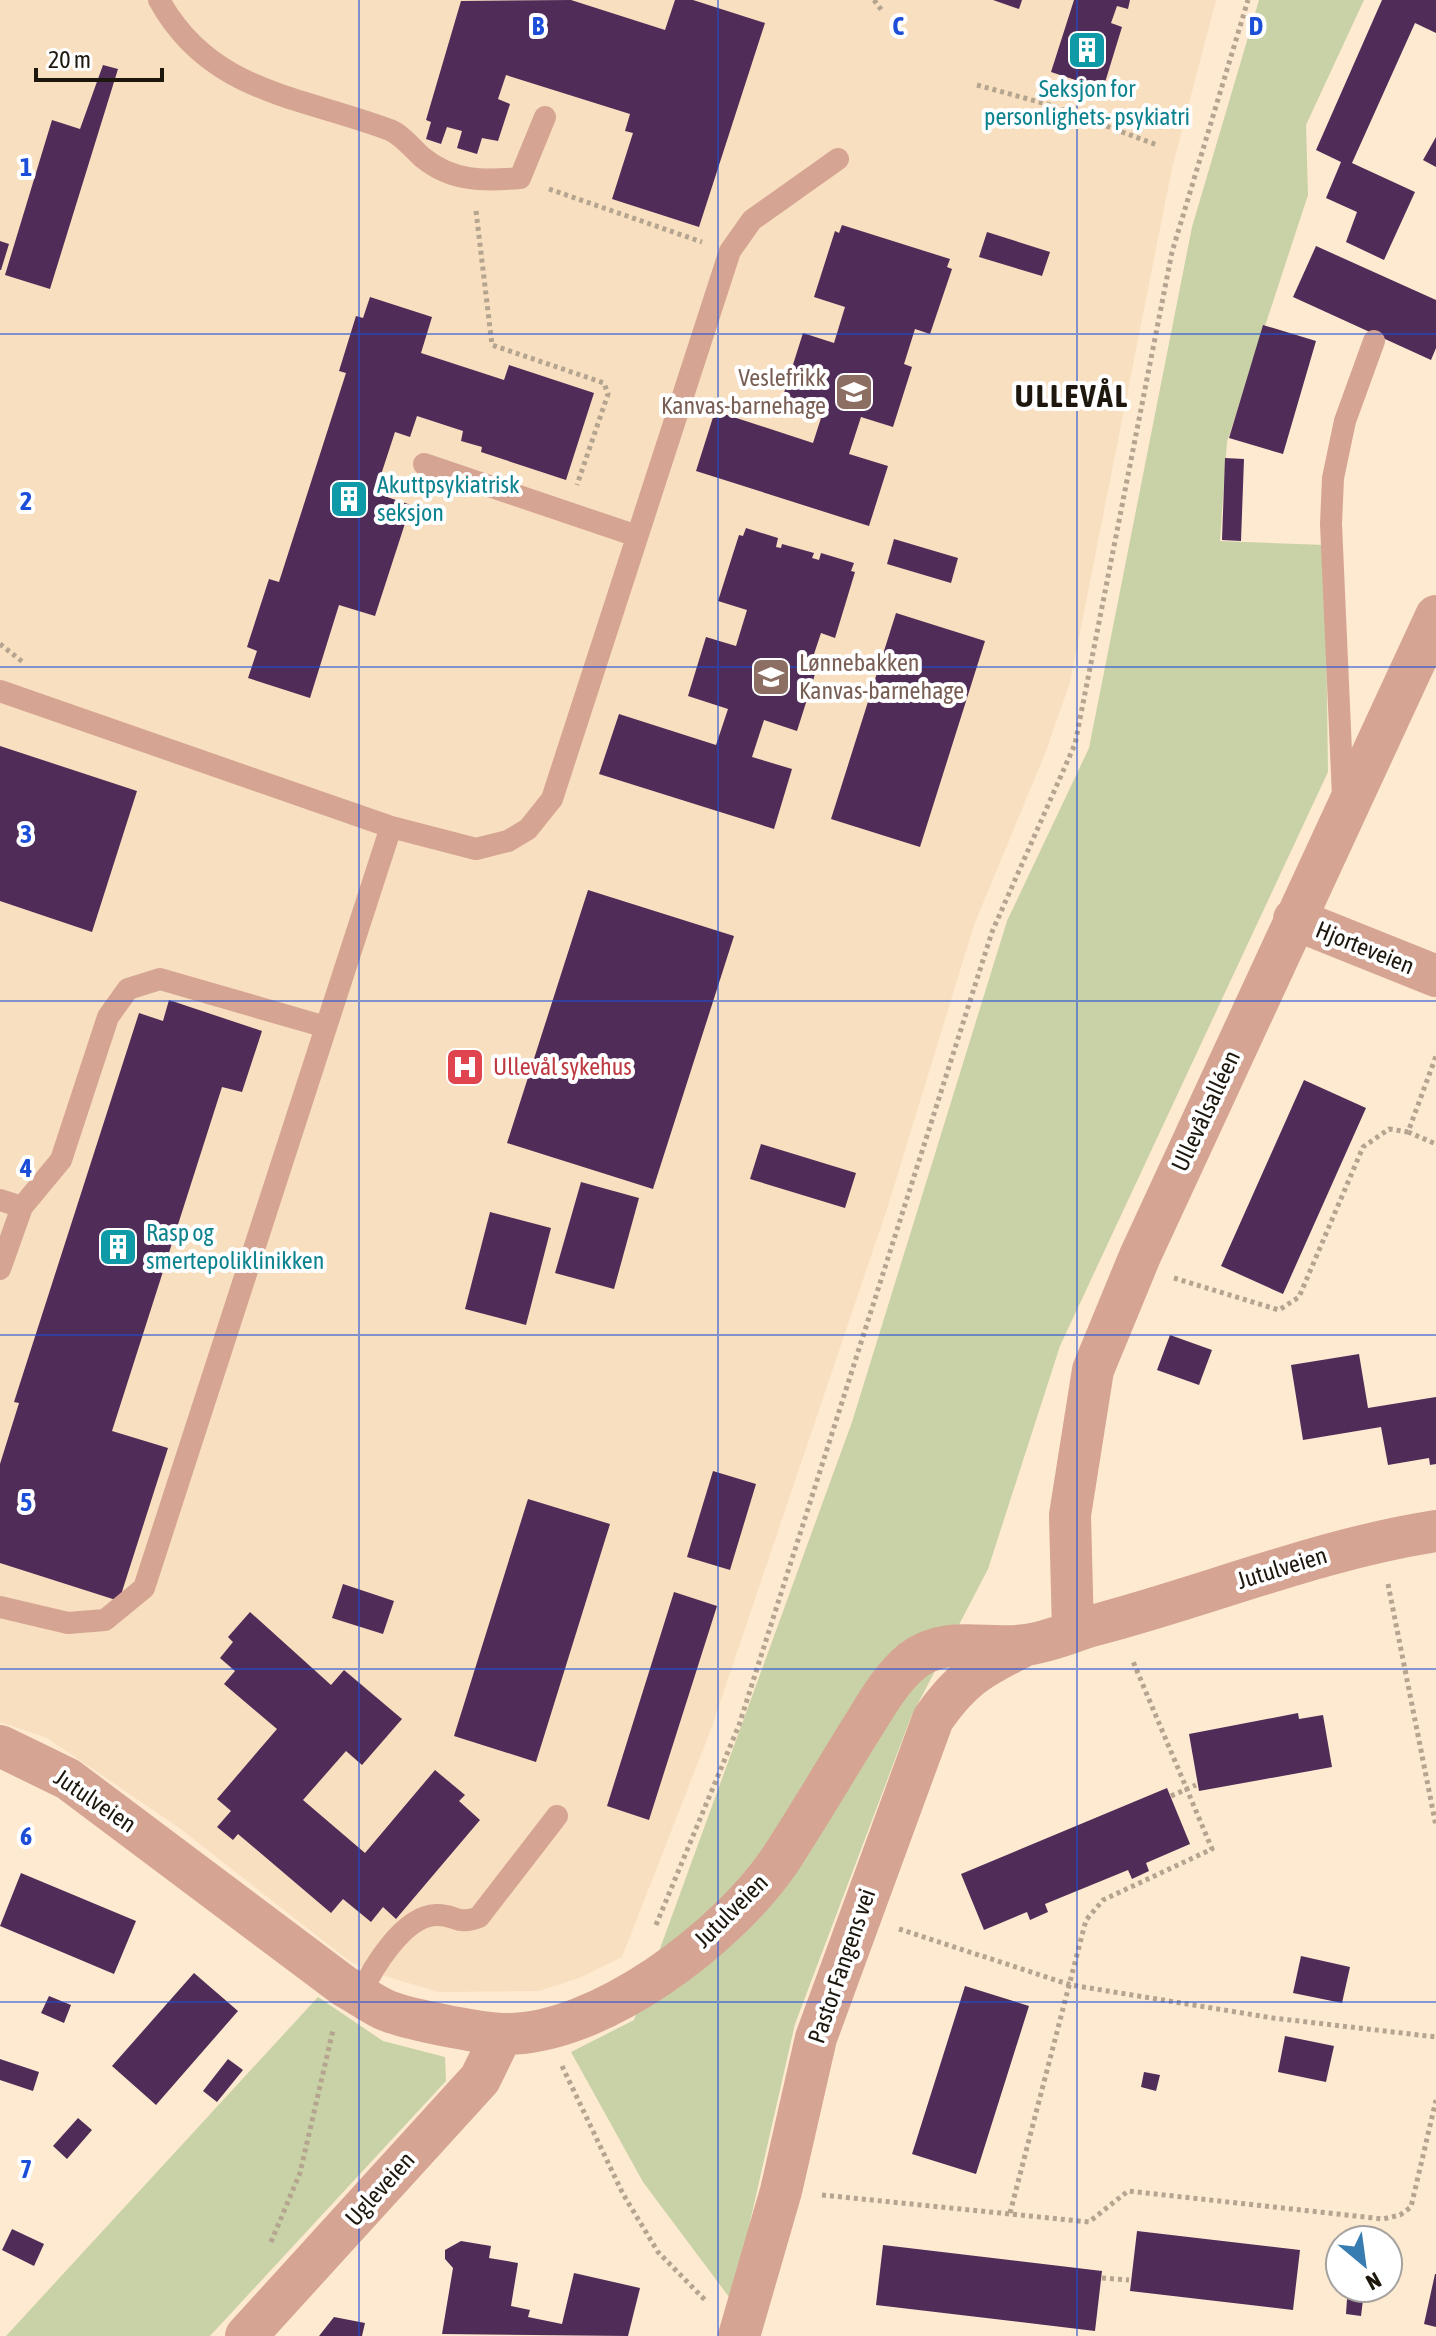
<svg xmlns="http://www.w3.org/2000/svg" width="1436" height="2336" font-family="'Asap Condensed',sans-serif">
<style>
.built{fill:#f7dfbf}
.green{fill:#c9d2a6}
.building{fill:#4f2d58}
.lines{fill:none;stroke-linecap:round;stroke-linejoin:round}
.path{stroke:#b4a490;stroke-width:5;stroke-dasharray:4 4;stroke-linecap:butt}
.service{stroke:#d6a493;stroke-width:22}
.minor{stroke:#d6a493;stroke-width:42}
.path-bridge{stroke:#b4a490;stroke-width:5;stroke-dasharray:4 4;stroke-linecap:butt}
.grid{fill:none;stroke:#1d4ed8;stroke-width:2;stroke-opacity:0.55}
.labels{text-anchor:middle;stroke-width:8;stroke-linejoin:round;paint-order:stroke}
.culture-label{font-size:24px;fill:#0d838f;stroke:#fff;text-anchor:start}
.education-label{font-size:24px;fill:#785e54;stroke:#fff;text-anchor:end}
.street-label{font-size:24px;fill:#1e170e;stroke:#fff}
.health-label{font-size:24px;fill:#be3a42;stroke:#fff;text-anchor:start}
.district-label{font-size:32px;font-weight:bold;letter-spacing:2px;fill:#1e170e;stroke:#fff}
.grid-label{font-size:26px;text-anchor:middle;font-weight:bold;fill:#1d4ed8;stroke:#fff;stroke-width:8;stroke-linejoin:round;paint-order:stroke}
</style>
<rect width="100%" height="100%" fill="#feead1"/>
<path class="built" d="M0,0H1216L1172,168L1070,682L1046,751L974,925L887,1209L711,1729L622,1957L579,1978L539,1991L439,1992L371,1972L348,1960L178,1827L47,1738L0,1722Z"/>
<path class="green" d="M1259,0H1364L1306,125L1308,195L1227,442L1220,541L1325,545L1328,772L1060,1346L988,1569L911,1717L795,2024L732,2301L643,2182L571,2052L634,2020L852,1422L1007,921L1089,748L1192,227Z
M318,1997L383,2041L445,2057L446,2081L210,2336H6Z"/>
<path class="building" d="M571,0L665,30L675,0H693L765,23L699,227L612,199L633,133L625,131L630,114L506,75L498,99L510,104L498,141L482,138L477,154L457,148L462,131L447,127L441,144L426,139L431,122L426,120L461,1Z
M993,0H1022L1019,9Z
M1074,0H1130L1128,9L1117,6L1111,23L1122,27L1103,89L1051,72Z
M1382,0H1436V33L1415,23L1352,163L1415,192L1384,260L1346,242L1357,212L1326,198L1341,162L1316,150Z
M103,65L118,69L50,289L5,275L52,120L80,129Z
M1436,137V167L1423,160Z
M842,225L950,259L947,267L952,269L930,334L915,329L904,364L912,367L893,427L861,417L849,454L888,466L869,526L696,471L715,411L813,443L821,418L784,406L788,394L784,393L803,333L834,343L845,307L814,297L835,231L839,233Z
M987,232L1050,252L1042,276L979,257Z
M0,241L9,244L1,270H0Z
M1316,246L1436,300V348L1431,360L1293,297Z
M370,297L432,317L421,353L504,380L509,365L594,393L566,480L481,452L482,447L461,441L463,431L417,416L410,437L395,432L375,493L411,505L375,616L339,605L310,698L248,678L257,651L247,647L269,579L279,582L346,373L339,371L356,316L363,318Z
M1263,325L1316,341L1283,454L1229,438Z
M1225,458L1244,459L1241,541L1222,540Z
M746,528L778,538L776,547L781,548L782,544L814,553L812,558L819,560L821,553L854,563L851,571L855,572L835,638L821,633L809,669L816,671L797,731L764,720L752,757L792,769L774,829L599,774L619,714L716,745L728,709L688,696L706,637L736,646L747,610L718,601L739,535L743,536Z
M894,539L958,558L951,583L887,564Z
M896,613L985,641L920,847L831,819Z
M0,746L137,791L92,932L0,901Z
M588,890L734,936L653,1189L507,1143Z
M169,1000L262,1031L242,1092L222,1087L112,1431L168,1448L119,1601L0,1563V1464L19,1403L14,1402L139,1013L163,1021Z
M1304,1080L1366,1108L1283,1294L1221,1266Z
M761,1144L856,1173L845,1208L750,1179Z
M581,1182L639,1198L614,1289L555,1273Z
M490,1212L551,1228L526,1325L465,1309Z
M1170,1335L1212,1350L1199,1385L1157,1370Z
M1359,1354L1368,1408L1436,1397V1464L1430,1465L1429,1458L1388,1465L1381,1427L1303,1440L1291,1365Z
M713,1471L756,1484L730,1570L687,1557Z
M528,1499L610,1524L536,1762L454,1736Z
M343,1584L394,1601L383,1634L332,1618Z
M674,1592L717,1606L649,1820L607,1806Z
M250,1612L331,1685L344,1670L402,1719L362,1765L346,1751L303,1800L365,1853L435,1770L465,1795L459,1801L480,1820L396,1919L383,1907L371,1922L343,1899L331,1913L238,1834L233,1840L217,1827L231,1811L217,1799L277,1729L224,1684L235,1671L220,1658L233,1642L228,1637Z
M1298,1713L1299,1719L1323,1715L1332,1767L1199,1791L1189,1734Z
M1167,1788L1190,1844L1146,1863L1149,1871L1132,1879L1128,1870L1045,1904L1048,1912L1030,1920L1027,1912L984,1930L961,1874Z
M21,1873L136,1921L114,1974L0,1926Z
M1301,1956L1350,1967L1342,2003L1293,1993Z
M194,1973L238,2011L156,2105L112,2066Z
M965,1986L1029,2006L976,2174L912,2154Z
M49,1996L71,2005L64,2023L41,2013Z
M1285,2036L1334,2046L1326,2082L1278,2072Z
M0,2059L39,2072L33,2091L0,2080Z
M228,2059L243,2070L217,2102L203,2091Z
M1144,2072L1160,2075L1156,2091L1141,2087Z
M78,2118L92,2130L67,2159L53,2146Z
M12,2229L44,2244L34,2266L2,2250Z
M1137,2231L1300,2250L1293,2310L1130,2291Z
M461,2241L491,2246L489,2258L518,2263L511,2306L530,2310L528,2317L562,2324L574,2273L640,2288L628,2336L442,2334L453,2268L445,2259V2250Z
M883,2245L1102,2271L1095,2331L876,2305Z
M1435,2274H1436V2327L1424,2324Z
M1347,2299L1363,2300L1361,2316L1346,2314Z
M334,2317L365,2323L362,2336H319Z"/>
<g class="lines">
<path class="path" d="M874,0L883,12
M977,85L1050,105L1157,145
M549,189L702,242
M476,211L492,345L604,383L608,394L577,485
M0,644L24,663
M1408,1132L1436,1144
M1174,1278L1279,1310L1299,1297L1363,1147L1389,1129L1408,1132L1436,1056
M1388,1584L1436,1826
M656,1925L739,1725L992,932L1075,744L1172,252L1248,0
M899,1929L1071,1985L1273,2018L1436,2037
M562,2066L623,2194L658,2252L706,2301
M822,2195L1089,2222L1128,2191L1383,2219L1400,2215L1411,2207L1436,2100
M1010,2213L1086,1920L1103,1900L1212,1849L1132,1659
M271,2242L300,2173L333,2030
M1102,2278L1129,2280"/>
<path class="service" d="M159,0C210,93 300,96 390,130C402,135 412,148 422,157C452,182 484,181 520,178L545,117
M424,464L637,536
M0,691L391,827L476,849L508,841L528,829L552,799L730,251L752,220L838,159
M1343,797L1331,524L1333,478L1345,421L1374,341
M0,1200L22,1207
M0,1269L22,1207L61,1160L108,1017L128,989L160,979L326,1027
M0,1607L68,1623L105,1620L144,1588L391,827
M360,1995C372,1969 403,1916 436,1915C456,1914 456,1926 479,1917L557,1816"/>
<path class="minor" d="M1294,919L1436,976
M1073,1631L1070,1515L1093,1370L1140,1256L1436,616
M0,1746L68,1779L344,1986C357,1993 369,2002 383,2009C404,2019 479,2033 503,2034C599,2036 728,1937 780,1860C807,1819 832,1776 858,1734C874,1709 889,1680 912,1661C947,1634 986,1651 1025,1645C1050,1642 1075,1630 1099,1624C1212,1594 1320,1549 1436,1531
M246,2336L480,2079L502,2034
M739,2336L781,2191L816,2038L933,1719C960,1680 978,1669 1020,1648"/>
<path class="path-bridge" d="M1171,1796L1196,1785"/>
</g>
<path class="grid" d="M359,0V2336M718,0V2336M1077,0V2336M0,334H1436M0,667H1436M0,1001H1436M0,1335H1436M0,1669H1436M0,2002H1436"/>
<defs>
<symbol id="building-square" viewBox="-11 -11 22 22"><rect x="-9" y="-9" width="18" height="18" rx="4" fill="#0f9aa8" stroke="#fff"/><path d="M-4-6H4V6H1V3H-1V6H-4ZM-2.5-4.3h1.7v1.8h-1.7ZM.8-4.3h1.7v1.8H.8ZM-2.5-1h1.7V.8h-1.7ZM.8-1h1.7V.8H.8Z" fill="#fff"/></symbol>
<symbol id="school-square" viewBox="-11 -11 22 22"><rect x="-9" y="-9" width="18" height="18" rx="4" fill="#8d6e63" stroke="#fff"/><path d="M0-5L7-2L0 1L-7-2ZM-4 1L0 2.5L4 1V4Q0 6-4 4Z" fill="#fff"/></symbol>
<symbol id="hospital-square" viewBox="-11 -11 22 22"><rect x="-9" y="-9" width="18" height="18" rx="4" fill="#e0444e" stroke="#fff"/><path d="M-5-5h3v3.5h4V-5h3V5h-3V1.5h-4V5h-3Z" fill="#fff"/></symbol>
</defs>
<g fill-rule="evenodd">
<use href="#building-square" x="1065" y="28" width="44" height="44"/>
<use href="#school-square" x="832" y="370" width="44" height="44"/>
<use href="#building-square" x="327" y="477" width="44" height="44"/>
<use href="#school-square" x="749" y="655" width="44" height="44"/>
<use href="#hospital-square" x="443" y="1045" width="44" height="44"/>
<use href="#building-square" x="96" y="1225" width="44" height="44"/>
</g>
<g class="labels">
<g class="culture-label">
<text x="1087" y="97" text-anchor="middle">Seksjon for<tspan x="1087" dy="28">personlighets- psykiatri</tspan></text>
<text x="377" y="493">Akuttpsykiatrisk<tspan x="377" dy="28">seksjon</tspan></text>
<text x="146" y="1241">Rasp og<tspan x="146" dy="28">smertepoliklinikken</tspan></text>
</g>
<g class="education-label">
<text x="826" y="386">Veslefrikk<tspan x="826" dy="28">Kanvas-barnehage</tspan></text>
<text x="799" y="671" text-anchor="start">Lønnebakken<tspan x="799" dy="28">Kanvas-barnehage</tspan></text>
</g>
<g class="street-label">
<text transform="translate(1365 948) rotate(22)" y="8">Hjorteveien</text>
<text transform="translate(1206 1111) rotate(-65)" y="8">Ullevålsalléen</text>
<text transform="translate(1282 1568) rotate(-17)" y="8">Jutulveien</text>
<text transform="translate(95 1801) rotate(34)" y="8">Jutulveien</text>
<text transform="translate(731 1911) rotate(-45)" y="8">Jutulveien</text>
<text transform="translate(842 1966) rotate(-71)" y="8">Pastor Fangens vei</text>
<text transform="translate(380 2189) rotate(-48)" y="8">Ugleveien</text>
</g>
<g class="health-label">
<text x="493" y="1075">Ullevål sykehus</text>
</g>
<g class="district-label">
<text x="1072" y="407">ULLEVÅL</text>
</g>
</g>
<g class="grid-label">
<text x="538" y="35">B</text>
<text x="898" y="35">C</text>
<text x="1256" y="35">D</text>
<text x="26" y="176">1</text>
<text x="26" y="510">2</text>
<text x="26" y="843">3</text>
<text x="26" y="1177">4</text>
<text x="26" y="1511">5</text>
<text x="26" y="1845">6</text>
<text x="26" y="2178">7</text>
</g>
<g transform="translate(1364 2264) rotate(151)"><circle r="38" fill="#ffffff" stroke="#a5a29f" stroke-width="2"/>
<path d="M0-6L14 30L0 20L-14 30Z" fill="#377db2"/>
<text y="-12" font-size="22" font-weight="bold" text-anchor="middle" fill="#1e170e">N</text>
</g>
<path d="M36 68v12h126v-12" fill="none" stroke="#1e170e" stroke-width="4"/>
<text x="48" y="68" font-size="24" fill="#1e170e" stroke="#ffffff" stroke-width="6" paint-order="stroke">20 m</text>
</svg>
